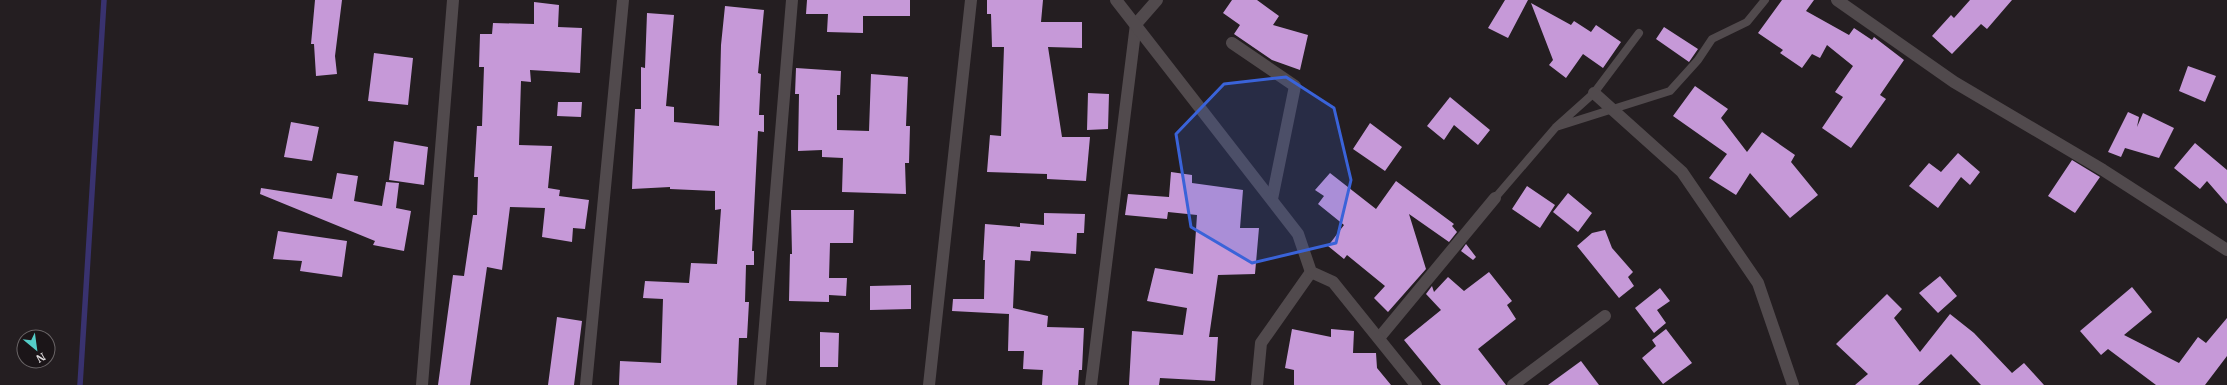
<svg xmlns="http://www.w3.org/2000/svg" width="2227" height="385" font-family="'IBM Plex Serif',serif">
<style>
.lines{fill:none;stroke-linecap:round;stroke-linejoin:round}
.stream{stroke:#39326f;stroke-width:5.5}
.building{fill:#c699d8}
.lane{stroke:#514a4d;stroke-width:8}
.street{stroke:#514a4d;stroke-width:12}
.secondary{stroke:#514a4d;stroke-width:12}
.marked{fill:#3a63d9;fill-opacity:0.2;stroke:#3a63d9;stroke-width:3;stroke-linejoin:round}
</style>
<rect width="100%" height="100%" fill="#241e21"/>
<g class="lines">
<path class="stream" d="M80,385L104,0"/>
</g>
<path class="building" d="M315,0H342L335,56L337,74L316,76L314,44H311Z
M807,0H910V16H863V33L827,32L828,14H806Z
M987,0H1043L1041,22H1082V48L1048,47L1062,137H1090L1086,181L1047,179V174L987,172L990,135L1001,136L1004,47H992L991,14H987Z
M1232,0H1257L1279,16L1273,25L1308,35L1300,70L1272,60L1234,34L1240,25L1223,13Z
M1505,0H1528L1508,38L1488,28Z
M1782,0H1814L1806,11L1849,35L1854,28L1872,40L1874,37L1904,60L1880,95L1886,99L1851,148L1822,128L1843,97L1835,92L1853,66L1827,45L1820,58L1812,54L1802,68L1780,53L1783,50L1758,33Z
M1970,0H2012L1987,29L1981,24L1952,54L1932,36L1951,15L1954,18Z
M534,2L559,5L558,27L582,28L580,73L530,70L531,82L521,81L519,145L552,146L548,188L560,190L559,196L589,200L585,229L573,228L572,242L542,237L545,208L510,207L502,270L487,267L470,385H438L453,275L464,276L473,215H477L478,177H474L477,126H482L484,67H479L480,34H492L493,23L534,24Z
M1531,3L1571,25L1574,21L1591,32L1596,25L1621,42L1603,68L1583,54L1566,78L1549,65L1553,60Z
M725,6L764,10L758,73L761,74L759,115H764V132L758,131L752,251H754V265H746L745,302H749L747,338H739L737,385H619L620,361L661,363L663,299L643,298L645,281L689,283L691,263L717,264L721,209L715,210V191L670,189V187L632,189L635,109H641V67L645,68L647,13L674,15L666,106L674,107V122L719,126L721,45Z
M1664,27L1698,49L1689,62L1656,39Z
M374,53L413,58L408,105L368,101Z
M2188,66L2216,76L2205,102L2179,91Z
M796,68L841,71L840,95H837V130L869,131L871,74L908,77L906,126H910L909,163H905L906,194L842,192L843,158L822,157V150L798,151L799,94H795Z
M1695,86L1728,109L1721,118L1747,152L1762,132L1795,155L1791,162L1818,195L1790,218L1750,173L1736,195L1709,178L1727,154L1673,116Z
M1088,93L1109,94L1108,129L1087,130Z
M1450,97L1490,130L1478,145L1454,125L1444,140L1427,126Z
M558,102H582L581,117L557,116Z
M2128,112L2139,117L2137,127L2143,113L2174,128L2159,158L2125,148L2121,157L2108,152Z
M291,122L319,127L312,161L284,157Z
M1370,123L1402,147L1385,171L1353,149Z
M394,141L428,147L424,185L389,180Z
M2195,143L2227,170V204L2207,181L2200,189L2174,168Z
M1958,153L1980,172L1970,185L1961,177L1938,208L1909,186L1929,163L1941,172Z
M2072,160L2100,177L2075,213L2048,196Z
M1171,172L1192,175V183L1243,190L1240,228H1259L1255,274L1218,275L1209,337H1218L1215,381L1160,378L1159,385H1129L1132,331L1183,335L1187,308L1147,301L1155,268L1193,274L1197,215L1168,212L1167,219L1125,215L1128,194L1169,197Z
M337,173L358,176L354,201L382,206L386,182L399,183L396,208L411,211L404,251L373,245L375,241L260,194L261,188L332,199Z
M1330,173L1376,209L1396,181L1454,224L1452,226L1457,232L1449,242L1409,214L1426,269L1388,312L1374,298L1385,286L1347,255L1344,259L1328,246L1344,225L1318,204L1324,196L1315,190Z
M1527,186L1555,205L1540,228L1512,209Z
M1568,193L1592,213L1578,232L1553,212Z
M791,210H854L853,243H830L829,278H847L846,296L829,295V302L789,301L790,254H792Z
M1044,213L1085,214L1084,233H1077L1076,254L1031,251L1030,261L1015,260L1013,308L1048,316L1047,327L1084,328L1082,370H1079L1078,385H1042L1043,370L1023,369L1024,351H1008L1009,314L952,311L953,299H984L985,260H983L985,224L1020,227V223L1044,225Z
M1605,230L1612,248L1633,272L1628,277L1634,286L1619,298L1577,246L1592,233Z
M278,231L347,241L342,277L300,271L302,261L273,259Z
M1466,244L1476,257L1473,260L1461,251Z
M1489,272L1512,301L1507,305L1516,319L1478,349L1506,385H1441L1404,340L1441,310L1426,294L1432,286L1434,292L1448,277L1464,291Z
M1940,276L1957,296L1938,313L1919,293Z
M911,285V309L870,310V286Z
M2132,287L2152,312L2124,335L2179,363L2198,337L2206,343L2227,318V356L2205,385H2156L2108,349L2101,355L2080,331Z
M1660,288L1670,301L1657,310L1666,323L1654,333L1635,308Z
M1887,294L1902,309L1894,318L1920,352L1950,314L1974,333L2012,373L2024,363L2044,385H1981L1951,354L1918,385H1855L1868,374L1836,344Z
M557,317L582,321L574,385H548Z
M1292,329L1331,337V329L1354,331L1353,353H1376L1377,368L1391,385H1294V370L1285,368Z
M1666,329L1692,363L1663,384L1642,358L1656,346L1652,340Z
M820,332L839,333L838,367H820Z
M1581,361L1599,385H1548Z"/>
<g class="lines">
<path class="lane" d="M1556,127L1670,91L1698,60L1712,39L1747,22L1765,0
M1495,198L1556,127L1594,93L1639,33"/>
<path class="street" d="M1837,0L1954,82L2103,170L2227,250
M1232,43L1295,86L1272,199
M1594,93L1682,172L1758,283L1793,385
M1379,338L1495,198
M422,385L453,0
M586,385L623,0
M760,385L792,0
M1091,385L1136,24L1157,0
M1257,385L1261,343L1311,272
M1513,385L1605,316"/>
<path class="secondary" d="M1116,0L1298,234L1311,272L1333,282L1416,385
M929,385L971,0"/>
</g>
<path class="marked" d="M1286,77L1334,108L1351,180L1336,243L1252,263L1191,227L1176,134L1224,84Z"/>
<g transform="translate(36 349) rotate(151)"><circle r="19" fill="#1b1518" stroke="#6a6567"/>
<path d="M0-3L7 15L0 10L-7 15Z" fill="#54cdc8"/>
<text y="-6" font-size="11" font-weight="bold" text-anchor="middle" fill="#e0dcde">N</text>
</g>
</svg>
